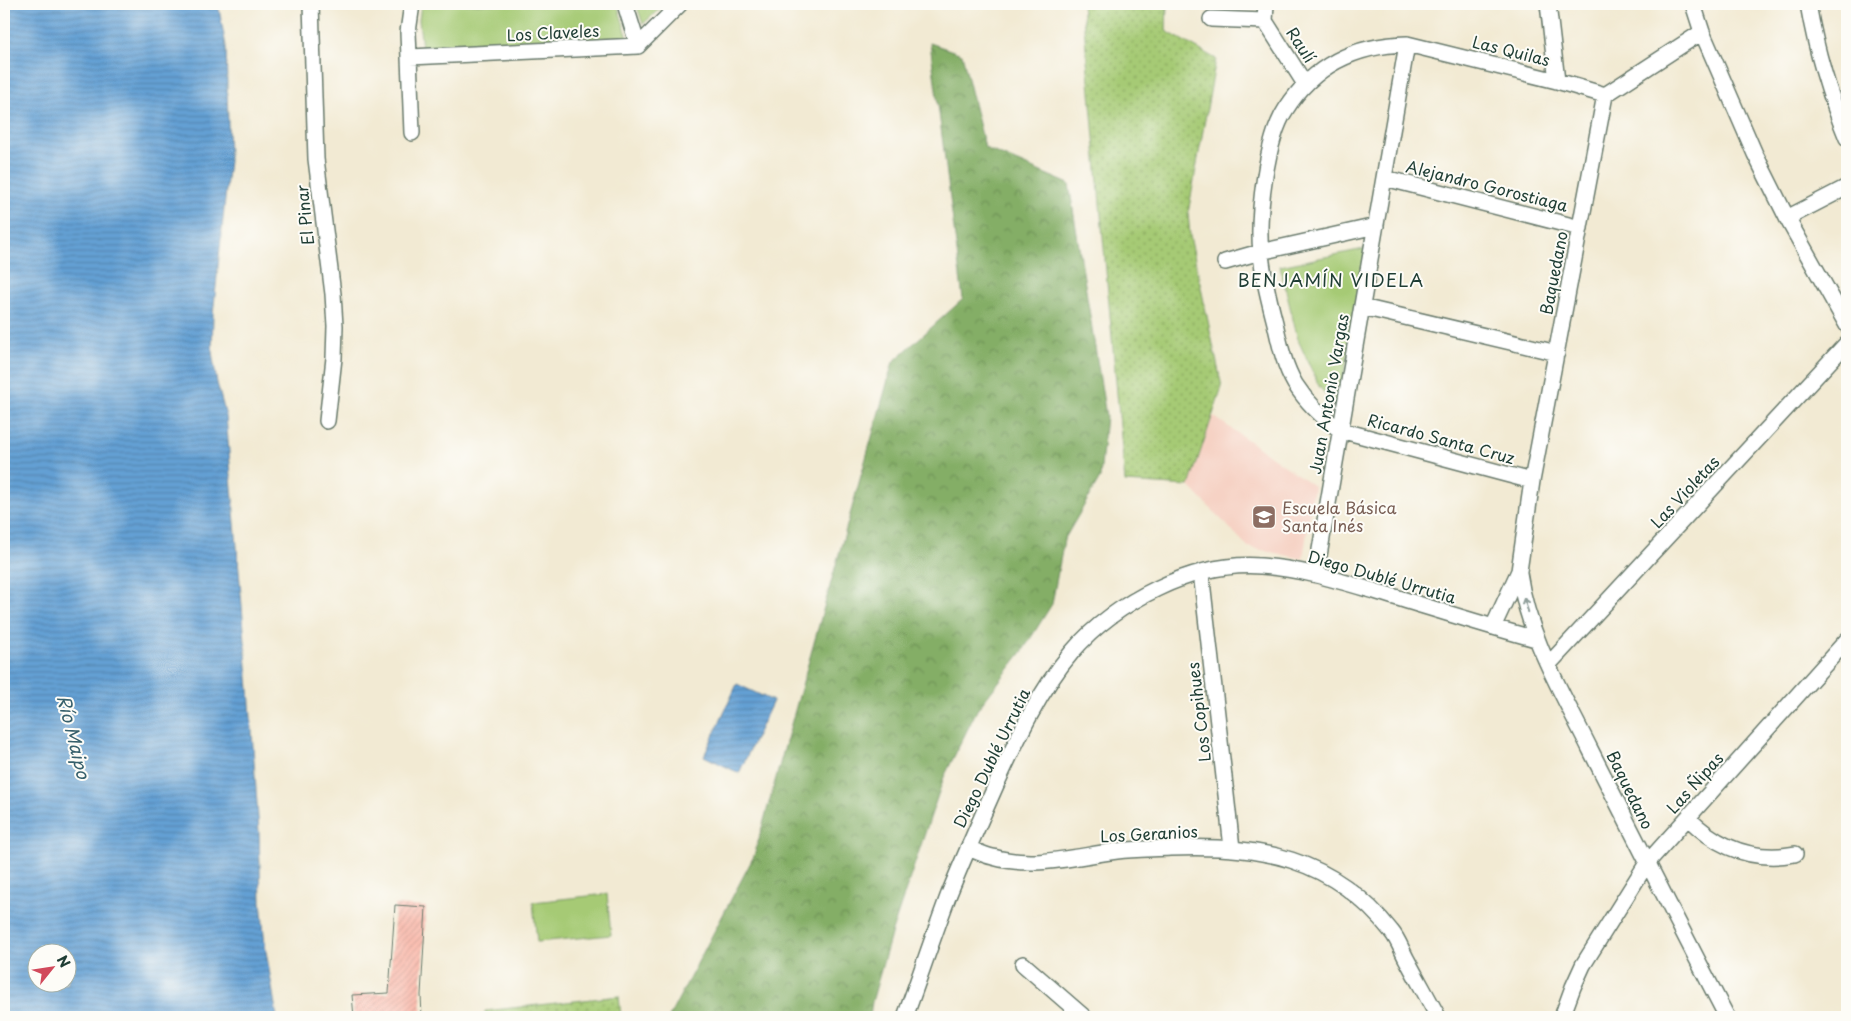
<svg xmlns="http://www.w3.org/2000/svg" width="1851" height="1021" font-family="'Playpen Sans',sans-serif">
<style>
.built{fill:#f6d2c4}
.grass{fill:url(#grass-dots);stroke:#628454}
.forest{fill:url(#forest-crowns);stroke:#52764d}
.park{fill:#a6ca74;stroke:#628454}
.water{fill:url(#water-rules);stroke:#426e84;fill-rule:evenodd}
.building{fill:url(#building-hatch)}
.lines{fill:none;stroke-linecap:round;stroke-linejoin:round}
.minor-casing{stroke:#697a6c;stroke-width:18}
.minor{stroke:#fff;stroke-width:15}
.oneway{stroke:#8f9e9a}
.labels{text-anchor:middle;stroke-width:4;stroke-linejoin:round;paint-order:stroke}
.street-label{font-size:16px;fill:#1f3d34;stroke:#fdfcf7}
.education-label{font-size:16px;fill:#785e54;stroke:#fdfcf7;text-anchor:start}
.neighbourhood-label{font-size:18px;letter-spacing:1px;fill:#1f3d34;stroke:#fdfcf7}
.water-label{font-size:18px;font-style:italic;fill:#37606c;stroke:#fdfcf7}
</style>
<defs>
<pattern id="grass-dots" width="8" height="8" patternUnits="userSpaceOnUse" patternTransform="scale(1.25)"><rect width="8" height="8" fill="#a6ca74"/><path d="M2 2h.1M6 6h.1" fill="none" stroke="#87a560" stroke-width="1.8" stroke-linecap="round"/></pattern>
<pattern id="forest-crowns" width="20" height="18" patternUnits="userSpaceOnUse" patternTransform="scale(1.25)"><rect width="20" height="18" fill="#84ae66"/><path d="M2 6a3 3 0 1 1 6 0M12 15a3 3 0 1 1 6 0" fill="none" stroke="#6b8f55"/></pattern>
<pattern id="water-rules" width="6" height="5" patternUnits="userSpaceOnUse" patternTransform="scale(1.25)"><rect width="6" height="5" fill="#64a0d4"/><path d="M0 2.5h6" fill="none" stroke="#5284ad"/></pattern>
<pattern id="building-hatch" width="6" height="6" patternUnits="userSpaceOnUse" patternTransform="scale(1.25)"><rect width="6" height="6" fill="#faae9f"/><path d="M-1 1l2-2M0 6l6-6M5 7l2-2" fill="none" stroke="#ca8f82"/></pattern>
</defs>
<rect width="100%" height="100%" fill="#fdfcf7"/>
<filter id="ink" filterUnits="userSpaceOnUse"><feTurbulence type="fractalNoise" baseFrequency=".02" numOctaves="2"/><feDisplacementMap in="SourceGraphic" scale="10" xChannelSelector="R" yChannelSelector="G"/><feConvolveMatrix kernelMatrix="1 2 1 2 8 2 1 2 1" color-interpolation-filters="sRGB"/></filter>
<filter id="wash" filterUnits="userSpaceOnUse"><feTurbulence type="fractalNoise" baseFrequency=".0096" numOctaves="4" result="noise"/><feDisplacementMap in="SourceGraphic" scale="20" xChannelSelector="R" yChannelSelector="G"/><feGaussianBlur stdDeviation="1.12" result="paint"/><feColorMatrix in="noise" values="0 0 0 0 0 0 0 0 0 0 0 0 0 0 0 0 0 1.4 0 .05"/><feComposite in="paint" operator="in"/></filter>
<g filter="url(#wash)">
<rect width="100%" height="100%" fill="#f2ead3"/>
<path class="built" d="M1213,416L1314,486L1303,559L1248,547L1189,486Z"/>
<path class="grass" d="M1082,4H1167L1166,31L1216,59L1188,213L1190,236L1222,387L1189,486L1125,482Z
M619,996L621,1017H485V1011Z"/>
<path class="forest" d="M930,43L962,54L985,148L1069,184L1106,416L1100,478L1064,540L1052,604L1022,652L977,710L944,777L892,931L872,1002L870,1017H669L754,856L893,362L963,299Z"/>
<path class="park" d="M421,4H617L628,38L422,48L419,20Z
M636,4H665L643,24Z
M1369,248L1337,409L1319,386L1298,340L1280,266Z
M607,894L611,935L537,942L533,902Z"/>
<path class="water" d="M4,4H218L226,46L229,161L213,315L212,352L217,383L226,416L249,689L259,832L261,901L265,945L277,1017H4ZM38,954H68V984H38Z
M737,684L773,701L739,773L704,756Z"/>
<g id="blocks">
<path class="building" d="M395,905L426,907L421,995L422,1017H354L352,995L389,993Z"/>
</g>
</g>
<g filter="url(#ink)">
<use href="#blocks" fill-opacity="0" stroke="#697a6c" stroke-width="1"/>
<g class="lines">
<defs>
<path id="minor" d="M311,4L316,159L333,294L335,326L334,358L327,421
M412,4L408,32L412,133
M625,4L638,46
M1548,4L1557,81
M1693,4L1702,32L1755,154L1787,218L1847,325
M1808,4C1816,50 1829,95 1847,138
M1211,19L1265,21
M1265,21L1305,84
M1265,21L1266,4
M410,57L638,46L680,4
M1385,178L1580,228
M1787,218L1847,187
M1225,262L1260,252L1376,226
M1362,307L1557,353
M1532,481L1340,430C1322,417 1307,403 1295,384C1284,365 1280,345 1275,323C1269,300 1263,277 1261,253C1257,217 1266,139 1286,109C1314,65 1356,45 1407,44L1557,81L1605,95
M1201,572L1232,848
M1316,573L1407,44
M1519,573C1528,637 1563,694 1591,751C1636,840 1681,929 1727,1017
M1493,627L1519,571L1532,481L1605,95L1702,32
M1549,664L1847,343
M1688,818C1717,847 1753,862 1795,854
M968,848C976,851 984,855 993,857C1034,869 1076,856 1117,851C1134,849 1152,849 1170,848C1258,844 1333,857 1391,931C1398,939 1402,951 1407,960C1417,979 1428,998 1438,1017
M1023,964L1084,1017
M905,1017C920,976 934,934 949,894C964,857 980,821 996,785C1017,739 1039,691 1072,652C1115,602 1194,561 1261,566C1305,569 1346,583 1388,595C1438,610 1487,626 1536,639
M1562,1017L1573,987L1583,965L1647,863L1847,640"/>
</defs>
<use href="#minor" class="minor-casing"/>
<use href="#minor" class="minor"/>
</g>
<defs><path id="oneway-shaft" d="M-6 0H5M1.5-3L5.5 0L1.5 3" fill="none" stroke-width="1.6" stroke-linecap="round" stroke-linejoin="round" transform="scale(1.25)"/></defs>
<use class="oneway" href="#oneway-shaft" transform="translate(1526 605) rotate(-108)"/>
</g>
<defs>
<symbol id="school-square" viewBox="-11 -11 22 22"><rect x="-9" y="-9" width="18" height="18" rx="4" fill="#8d6e63" stroke="#fdfcf7"/><path d="M0-5L7-2L0 1L-7-2ZM-4 1L0 2.5L4 1V4Q0 6-4 4Z" fill="#fff"/></symbol>
</defs>
<g fill-rule="evenodd">
<use href="#school-square" x="1250" y="503" width="28" height="28"/>
</g>
<g class="labels">
<g class="street-label">
<text transform="translate(553 33) rotate(-3)" y="6">Los Claveles</text>
<text transform="translate(1301 45) rotate(57)" y="6">Raulí</text>
<text transform="translate(1511 51) rotate(14)" y="6">Las Quilas</text>
<text transform="translate(1487 186) rotate(14)" y="6">Alejandro Gorostiaga</text>
<text transform="translate(305 215) rotate(-96)" y="6">El Pinar</text>
<text transform="translate(1554 273) rotate(-79)" y="6">Baquedano</text>
<text transform="translate(1329 394) rotate(-80)" y="6">Juan Antonio Vargas</text>
<text transform="translate(1441 439) rotate(15)" y="6">Ricardo Santa Cruz</text>
<text transform="translate(1685 492) rotate(-47)" y="6">Las Violetas</text>
<text transform="translate(1382 577) rotate(16)" y="6">Diego Dublé Urrutia</text>
<text transform="translate(1199 712) rotate(-97)" y="6">Los Copihues</text>
<text transform="translate(992 758) rotate(-64)" y="6">Diego Dublé Urrutia</text>
<text transform="translate(1695 783) rotate(-48)" y="6">Las Ñipas</text>
<text transform="translate(1630 790) rotate(64)" y="6">Baquedano</text>
<text transform="translate(1149 834) rotate(-3)" y="6">Los Geranios</text>
</g>
<g class="education-label">
<text x="1282" y="514">Escuela Básica<tspan x="1282" dy="18">Santa Inés</tspan></text>
</g>
<g class="neighbourhood-label">
<text x="1331" y="287">BENJAMÍN VIDELA</text>
</g>
<g class="water-label">
<text transform="translate(73 737) rotate(76)" y="6">Río Maipo</text>
</g>
</g>
<rect width="1851" height="1021" fill="none" stroke="#fdfcf7" stroke-width="20"/>
<g transform="translate(52 968) rotate(60)"><circle r="24" fill="#fdfcf7" stroke="#a4b0a9"/>
<path d="M0-4L9 19L0 12L-9 19Z" fill="#d1495b"/>
<text y="-8" font-size="14" font-weight="bold" text-anchor="middle" fill="#1f3d34">N</text>
</g>
</svg>
